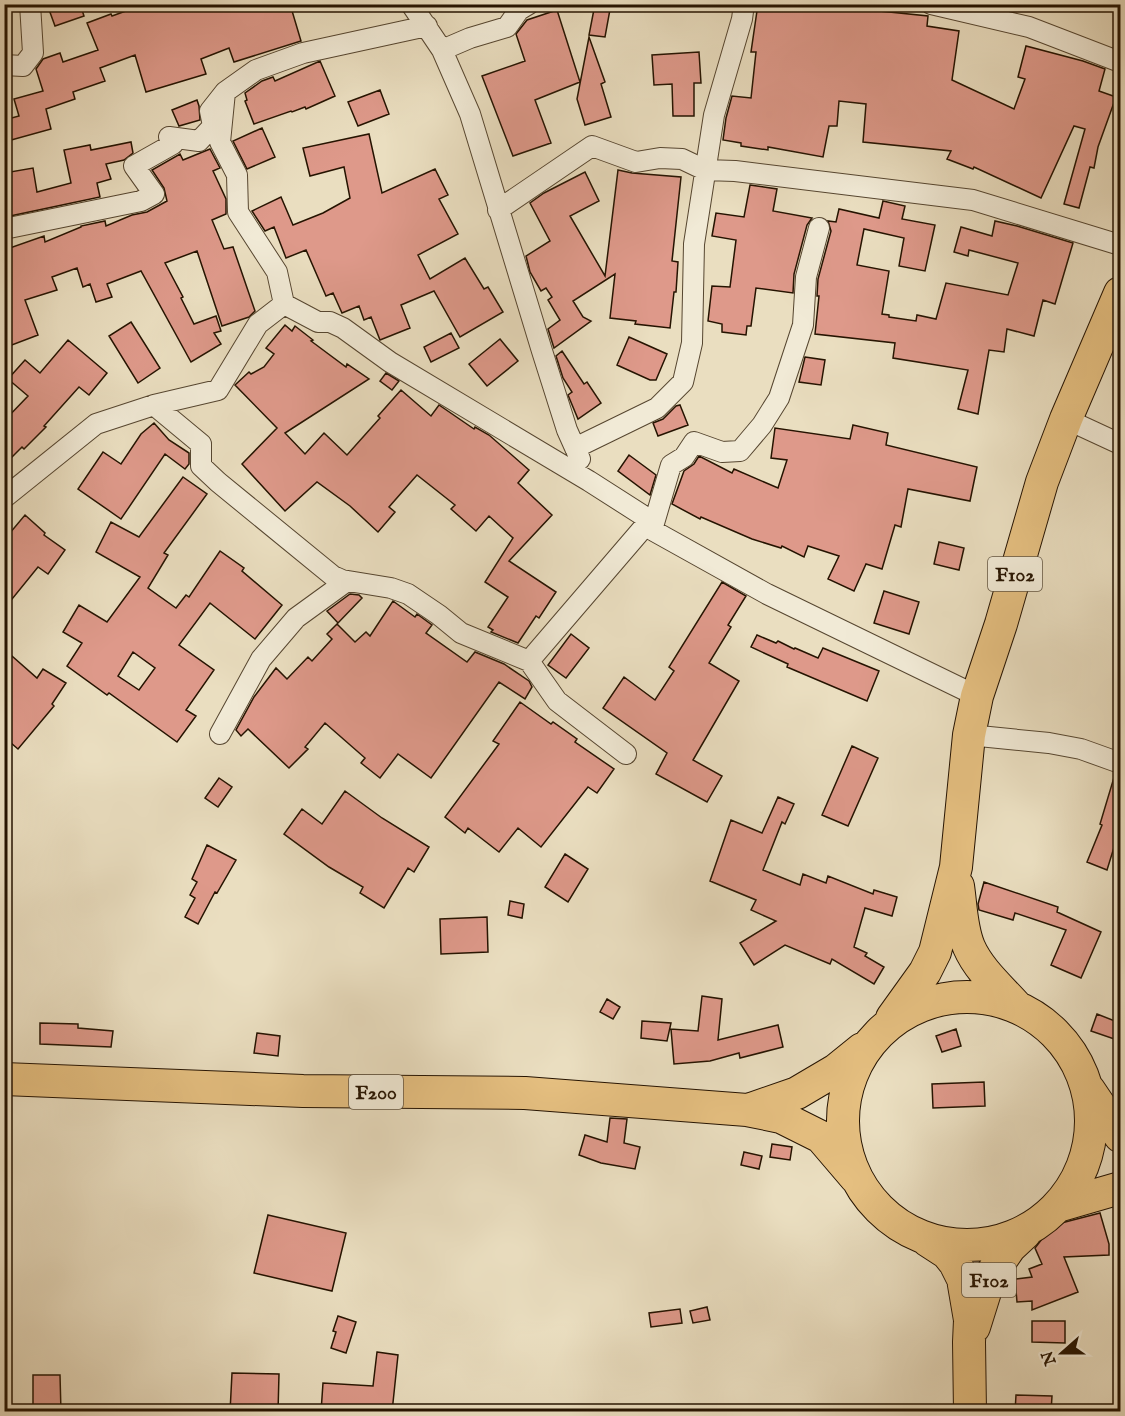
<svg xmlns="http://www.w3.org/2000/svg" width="1125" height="1416" font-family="'IM FELL English',serif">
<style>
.building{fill:#de998a;stroke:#251300;stroke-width:1.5;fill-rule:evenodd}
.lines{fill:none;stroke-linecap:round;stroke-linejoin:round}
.minor-casing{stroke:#564630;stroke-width:22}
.primary-casing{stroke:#251300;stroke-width:34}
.minor{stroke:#f1ead6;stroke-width:20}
.primary{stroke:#e5bf80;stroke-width:32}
.labels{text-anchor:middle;stroke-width:6;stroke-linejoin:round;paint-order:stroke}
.shield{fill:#f1ead6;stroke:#625440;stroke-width:1.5}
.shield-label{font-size:20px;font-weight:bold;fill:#251300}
</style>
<rect width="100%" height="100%" fill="#eadec0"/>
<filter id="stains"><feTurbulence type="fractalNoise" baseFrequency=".00333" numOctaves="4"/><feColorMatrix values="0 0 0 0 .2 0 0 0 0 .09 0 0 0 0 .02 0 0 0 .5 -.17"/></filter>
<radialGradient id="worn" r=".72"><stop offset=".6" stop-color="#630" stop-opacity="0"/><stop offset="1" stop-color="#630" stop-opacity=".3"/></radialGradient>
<path class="building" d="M47,4H80L84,16L55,26Z
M145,4H290L301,41L234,62L229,48L201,59L206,74L146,92L135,55L100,68L105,81L73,92L75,99L46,109L51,129L4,142V120L19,116L14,99L43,91L36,69L43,59L60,53L63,62L98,50L87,23L111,14L112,16Z
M595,4H611L605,37L589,35Z
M758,4L850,8L928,16L927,26L959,31L952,80L1014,109L1025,79L1018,77L1026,46L1083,61L1105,69L1099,91L1116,97L1098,147L1094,168L1090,167L1079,208L1064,204L1085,129L1074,126L1041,198L974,167L973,169L947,159L951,151L863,142L866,104L839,101L837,126H829L823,157L768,147V150L741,146V143L723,140L726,118L732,96L751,98L756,52H751Z
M557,10L580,82L535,100L551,143L513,156L482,76L525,61L516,34L527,20Z
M589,37L605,82L601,84L611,117L585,125L577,99Z
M699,52L701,83H694V116H673L672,84L654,85L652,55Z
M320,61L335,96L306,109L305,107L292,112L291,111L254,124L245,101L247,100L245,93L262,81L273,77L275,81Z
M380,90L389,114L358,126L348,102Z
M197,100L199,106L200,120L179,126L172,110Z
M262,128L275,157L247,169L233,141Z
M369,134L382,193L435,169L448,195L439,199L458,234L418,255L430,279L465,258L484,289L488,287L503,312L460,337L434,291L401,305L410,328L380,340L371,317L364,320L359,306L342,313L333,293L326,296L306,250L286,258L274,227L265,231L252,211L281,197L293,225L323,213L350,198L344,167L310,176L303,148Z
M131,142L133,153L124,160L106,164L111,179L97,183L100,197L10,216L4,173L33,168L37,192L71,183L64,150L90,145L91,150Z
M210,149L220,168L213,171L226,199V214L212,220L224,249L233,247L255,311L249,317L222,326L197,251L165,263L183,297L181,298L194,324L216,316L221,331L214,333L221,344L191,362L141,271L107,284L112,297L96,302L90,284L83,287L77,268L52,277L57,290L25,300L38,335L4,348V250L44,236L45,242L81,227V226L105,221L106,226L132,215L147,212L167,201L164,188L152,170L180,154L183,160Z
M618,170L632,173L681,177L672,261L678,262L676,292H674L670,328L635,324L636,321L610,318L615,274L573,301L583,317L591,321L554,348L548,329L560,320L548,300L552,297L546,288L541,291L530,272L526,256L550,241L530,203L544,193L585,172L599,201L570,216L605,276Z
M750,185L777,189L773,211L812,218L807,225L794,274L793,293L756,288L751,326H747L746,335L722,332V324L708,321L712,286L730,287L736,240L712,236L716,213L744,217Z
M883,201L905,206L902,219L935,225L925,271L899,266L904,238L864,229L857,265L889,271L882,314L889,315V317L916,321L917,315L936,319L946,283L1008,295L1018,263L969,250L968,256L954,252L961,227L992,236L995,221L1017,226L1073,243L1055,304L1043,300L1034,336L1007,329L1004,352L989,350L978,414L958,409L968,370L893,358L895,343L815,334L819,296H817L818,279L831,231L828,221L836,222L839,209L879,218Z
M131,322L160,368L138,383L109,336Z
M285,325L292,331L295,326L313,340L311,341L346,367L347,364L369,379L285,433L305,454L324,433L347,455L380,418L378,416L401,390L431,416L439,405L474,429L475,427L489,435L529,470L518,483L552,515L509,561L556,592L539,618L536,616L518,643L491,632L493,630L488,627L508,597L485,582L513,538L489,516L476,531L451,509L455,505L417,475L389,507L395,512L378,532L350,506L317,482L285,511L242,464L277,428L235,385L249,372L251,374L264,367L274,354L266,348Z
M451,333L459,348L431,362L424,347Z
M629,337L667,354L656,380H650L617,365Z
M500,339L518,361L487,386L469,364Z
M68,340L107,373L89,395L79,387L44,426L46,427L24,449L22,447L4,465V421L28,396L8,379L25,360L40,373Z
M562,351L584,384L587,382L601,403L578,419L568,395L572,392L563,378L556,356Z
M805,357L825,360L821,385L799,382Z
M386,373L399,381L392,390L380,381Z
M680,405L688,425L658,436L653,423L663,419L676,406Z
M154,423L169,440L189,453V464L185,469L165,454L121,519L78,489L103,452L121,464L141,434Z
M853,425L888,433L886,445L977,467L970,501L908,489L901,527L895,525L882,569L866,564L854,591L828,579L839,556L808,546L804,557L782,546L781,548L752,539L701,517L700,519L672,504L684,471L694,464L699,456L732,473L734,469L778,488L787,460L771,458L775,428L850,439Z
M629,455L656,475L650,495L618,471Z
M183,477L207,494L164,553L168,555L148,588L176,608L186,595L189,597L220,551L244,568L242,571L282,605L255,639L210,603L179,645L214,670L186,710L196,716L177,742L109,693L107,695L67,666L82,643L63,632L79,605L107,622L140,577L96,552L111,522L139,537ZM133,652L155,668L139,690L118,676Z
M25,515L45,533L44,535L65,550L48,574L38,567L4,609V540Z
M939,542L964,548L959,570L934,564Z
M722,582L746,596L728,625L731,627L709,663L739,681L693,760L722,776L707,802L656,774L667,753L603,708L624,677L655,700L674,671L669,667Z
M884,591L919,602L909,634L874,623Z
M350,594L359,595L362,598L338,623L327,611Z
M393,601L415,617L417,614L432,625L426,633L467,662L475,652L504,664L529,681L532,687L525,699L499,682L431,778L398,754L380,778L361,763L365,758L325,723L305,747L308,749L289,768L248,729L241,736L236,730L254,697L276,668L287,679L308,657L312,661L332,639L327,634L337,624L355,642L366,632L370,636Z
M571,634L589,648L566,678L548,665Z
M757,635L776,643L778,641L794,649L795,648L818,658L823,648L879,671L867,701L787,667L788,664L751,647Z
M4,649L37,678L43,669L66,683L52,704L54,706L18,749L4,737Z
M520,702L551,724L553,722L577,739L575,742L614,769L597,793L588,787L541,847L518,828L499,852L468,828L465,833L445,817L499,744L493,741Z
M852,746L878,758L848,826L822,815Z
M1115,774L1120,775V828L1107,870L1087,862L1102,825L1100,824Z
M219,778L232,787L218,807L205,798Z
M345,791L382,818L429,847L414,872L408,868L384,908L360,893L363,887L329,867L284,834L302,809L322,824Z
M778,797L794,804L785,824L782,822L763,870L800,885L803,874L826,883L828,876L873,894L874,890L897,897L892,916L865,908L854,947L867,953L865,956L884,967L874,984L832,959L830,964L785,945L754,965L740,943L776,921L751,910L756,900L710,881L731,820L762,833Z
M207,845L236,860L217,893L215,892L198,924L185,917L195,898L190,895L197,882L192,879Z
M565,854L588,869L568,902L545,887Z
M984,882L1058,907L1057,912L1101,932L1081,978L1051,965L1066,930L1015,913L1013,920L979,910L978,904Z
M510,901L524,904L522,918L508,915Z
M487,917L488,952L441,954L440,919Z
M702,996L722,999L718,1040L778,1025L783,1047L740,1058L739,1053L710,1061L674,1064L671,1029L698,1031Z
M607,999L620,1007L613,1019L600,1012Z
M1097,1014L1120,1023V1041L1091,1031Z
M642,1021L671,1023L667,1041L641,1038Z
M40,1023L78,1024V1028L113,1031L111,1047L40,1044Z
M956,1029L961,1046L942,1052L936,1036Z
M257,1033L280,1036L278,1056L254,1053Z
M984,1082L985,1106L933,1108L932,1084Z
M610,1118L627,1119L624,1143L640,1147L635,1169L601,1163L579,1155L585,1135L607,1142Z
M772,1144L792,1147L790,1160L770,1157Z
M744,1152L762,1156L759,1169L741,1165Z
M1100,1213L1109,1244V1255L1064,1257L1078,1292L1032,1310V1301L1017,1302L1015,1279L1032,1277L1029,1269L1042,1264L1035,1248L1042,1239V1228Z
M268,1215L346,1233L332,1291L254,1273Z
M707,1307L710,1320L693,1323L690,1311Z
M680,1309L682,1323L651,1327L649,1313Z
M338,1316L356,1322L346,1353L331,1348L336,1332L333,1331Z
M1032,1321H1065V1343L1032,1342Z
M377,1352L398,1355L392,1412H321L323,1383L373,1386Z
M232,1373L279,1374L278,1412H230Z
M33,1375H60L61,1412H33Z
M1016,1395L1052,1396L1051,1412H1015Z"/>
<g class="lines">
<defs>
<path id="minor" d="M411,4L442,50L470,114L542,351L567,430L580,459
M931,4L1029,27L1120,62
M442,50L470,38L507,27L519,10L529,4
M4,65L23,66L33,53L30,4
M225,92L220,142L237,175L238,212L277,272L284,304L318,322H330L343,328L390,362L589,481L650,520L652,530L767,594L977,696
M498,210L592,146L636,162L660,158L682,159L705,170L735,171L973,200L1120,245
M4,229L141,201L154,194L134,166L173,144L169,137L199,141L213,126L210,111L225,92L256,70L303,53L427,26
M154,405L201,444V466L218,482L333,576L342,580L391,588L408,594L439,615L461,633L529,661L557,701L626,754
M1066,419L1120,444
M575,448L657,408L683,382L692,343L694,244L714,115L742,19L744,4
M4,498L96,424L154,405L218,390L258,324L284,304
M652,530L671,465L684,457L694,442L722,452L740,451L762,425L779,398L803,325L806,277L819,228
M529,661L650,520
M220,734L261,659L296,618L347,581
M969,735L1049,743L1081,749L1120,763"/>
<path id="primary" d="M958,886C961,906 961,928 969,947C979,970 1000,988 1016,1006
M843 1121a124 124 0 1 1 248 0a124 124 0 1 1-248 0Z
M892,1018L925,972L935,952L956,867L969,735L977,696L1001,624L1042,482L1066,419L1120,293
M4,1079L303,1091L525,1093L747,1110L781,1117L821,1137L856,1178
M1089,1090L1120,1136
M748,1110L797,1093L836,1070L862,1049
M1058,1206L1120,1188
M927,1240L947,1253L955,1263L963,1279L970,1320L969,1342L970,1412
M974,1327L990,1276L1010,1247L1025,1233"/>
</defs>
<use href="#minor" class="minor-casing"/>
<use href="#primary" class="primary-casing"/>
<use href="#minor" class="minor"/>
<use href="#primary" class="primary"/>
</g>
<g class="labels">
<g class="shield">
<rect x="988" y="557" width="54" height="34" rx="4.5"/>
<rect x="349" y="1075" width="54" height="34" rx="4.5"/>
<rect x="962" y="1263" width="54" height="34" rx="4.5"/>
</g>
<g class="shield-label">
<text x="1015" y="581">F102</text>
<text x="376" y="1099">F200</text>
<text x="989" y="1287">F102</text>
</g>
</g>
<rect width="1125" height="1416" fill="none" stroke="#eadec0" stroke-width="24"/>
<rect x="6" y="6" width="1113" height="1404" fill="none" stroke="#251300" stroke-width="3"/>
<rect x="12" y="12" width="1101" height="1392" fill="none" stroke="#251300" stroke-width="1.5"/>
<g transform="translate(1062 1353) rotate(249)" stroke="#f1ead6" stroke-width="4.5" paint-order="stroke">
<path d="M0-4.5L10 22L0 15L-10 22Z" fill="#251300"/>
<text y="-9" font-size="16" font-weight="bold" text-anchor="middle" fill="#251300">N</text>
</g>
<rect width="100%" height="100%" filter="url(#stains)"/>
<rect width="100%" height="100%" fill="url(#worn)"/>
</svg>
